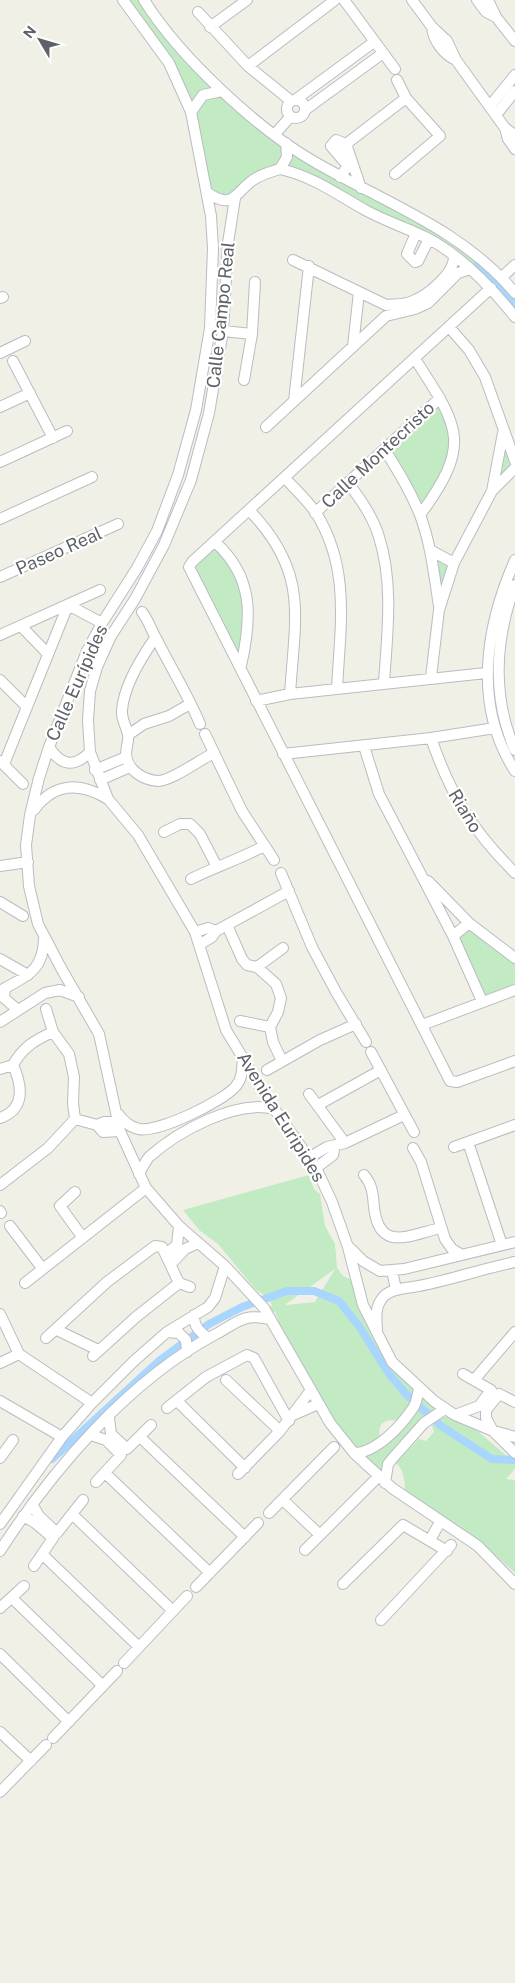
<svg xmlns="http://www.w3.org/2000/svg" width="515" height="1983" font-family="'Public Sans',sans-serif">
<style>
.green{fill:#c2eac3;fill-rule:evenodd}
.lines{fill:none;stroke-linecap:round;stroke-linejoin:round}
.canal{stroke:#a9d6ff;stroke-width:8}
.minor-casing{stroke:#b9bcc1;stroke-width:12}
.minor{stroke:#fff;stroke-width:10}
.labels{text-anchor:middle;stroke-width:4.5;stroke-linejoin:round;paint-order:stroke}
.street-label{font-size:18px;fill:#5e6268;stroke:#fff}
</style>
<rect width="100%" height="100%" fill="#f1f0e7"/>
<path class="green" d="M123,0H144L183,50L277,136L439,227L515,293V317L465,264L304,175L265,173L235,198L207,192L191,112L169,63Z
M440,398L453,449L420,515L385,450Z
M503,432L515,461L492,491Z
M215,542L230,555L248,604L241,666L192,562Z
M430,550L454,563L439,610Z
M469,923L515,958V990L482,1001L453,937Z
M309,1175L314,1189L320,1194L325,1226L335,1244L337,1268L343,1276L352,1280C362,1325 381,1357 414,1390L413,1404L397,1421C384,1418 377,1425 380,1437L366,1448H356L344,1438L276,1322L278,1319L275,1312L269,1310L267,1307L272,1306L269,1298L256,1290L218,1244L199,1230L183,1210ZM335,1269L315,1302L286,1305V1304Z
M421,1396L438,1410L384,1476L363,1457L379,1450L419,1408Z
M450,1416L473,1427L515,1463V1469L506,1479L515,1480V1573L481,1542L405,1495C405,1485 405,1470 396,1463L419,1439L426,1441L434,1432L432,1426L439,1418Z"/>
<g class="lines">
<path class="canal" d="M477,265L515,304
M52,1459L159,1361L209,1324L242,1307L287,1291H314L339,1301L359,1326L389,1374L407,1395L441,1426L492,1459L515,1460"/>
<defs>
<path id="minor" d="M123,0L169,63L191,112L211,216L213,248L210,328L196,410L178,475L157,531L137,568L102,623L87,651L49,747L39,778L30,815L26,845L29,886L38,924L61,968L99,1034L120,1131L146,1188L179,1226L225,1266L264,1308L330,1423L354,1453L392,1488L478,1546L515,1584
M144,0C179,56 256,128 313,161C383,202 462,229 515,293
M344,0L395,69
M412,0L432,27L447,41L456,60L505,128L515,135
M477,0L486,12L496,17
M488,0L496,17L515,41
M198,12L248,66L291,101
M210,27L247,0
M432,27C433,40 443,54 456,60
M248,66L335,0
M397,80L406,98
M287 109a9 9 0 1 1 18 0a9 9 0 1 1-18 0Z
M295,100L374,42
M490,106L515,75
M305,110L383,53
M191,112L203,95L222,91
M496,115L515,91
M505,128L508,139L515,149
M275,134L290,117
M339,155L346,144L406,98L440,136L395,174
M280,169C314,177 335,193 365,210C385,221 407,228 427,238C462,256 491,287 515,317
M340,177L348,166L331,146L336,140L346,144L361,188
M207,192C232,211 235,193 253,180C262,174 270,172 280,169L287,157L286,143
M235,198L228,243L223,331L209,413L191,480L164,545L135,599L111,636L97,667L90,691L88,720L90,752L108,799L138,835L195,932L226,1030L270,1103L316,1168L332,1202L348,1247L363,1305L392,1362L434,1401L455,1415L493,1431L515,1453
M416,233L407,254L415,262L418,261L429,239
M293,260L386,305C395,304 405,305 413,301C428,295 455,273 454,256
M502,277L515,265
M491,288L192,562L189,567L450,1081L457,1082L515,1061
M0,298L3,297
M449,327L469,350L485,377L515,461
M223,331L252,334
M353,346L359,292
M0,353L25,341
M415,359C460,428 472,444 420,515
M13,361L53,438
M244,380L252,334L255,282
M294,401L309,266
M0,407L30,393
M266,427L386,316L415,309L428,303L458,273L470,269
M385,450C398,471 411,492 420,515C431,544 434,575 439,606
M0,462L67,431
M285,478C295,489 308,501 316,513C351,569 340,627 337,689
M349,484C361,500 373,517 379,537C394,584 387,636 384,683
M492,491L503,433
M250,511C309,573 295,616 290,694
M315,513L440,398
M0,519L92,477
M215,542C254,577 252,617 241,666
M430,550L454,563
M515,560C485,628 473,706 515,771
M0,577L118,524
M515,585C498,631 493,678 506,725C509,733 511,743 515,750
M68,605L102,623
M142,612C149,621 151,630 157,640C171,668 188,695 200,724
M21,626L48,654
M0,635L100,590
M155,638C141,658 124,685 122,710C121,720 127,727 128,735C129,741 126,748 126,754C127,770 143,780 158,781C171,781 198,761 212,754
M431,677L439,610L454,563L492,491L515,468
M0,680L27,707
M256,701L290,694L486,673
M205,734L242,811L274,860
M128,735L144,724L169,716L190,704
M431,738C451,796 472,830 515,873
M364,746L379,794L453,936L482,1001
M49,747C61,766 74,768 90,752
M283,754L431,738L495,728
M0,761L23,784
M4,764L68,605
M95,770L126,757
M100,780L130,767
M34,810C54,782 80,782 108,799
M164,832L180,824H190L200,834L217,867
M0,866L28,862
M281,873L312,947L336,992L366,1042
M191,879C215,867 240,859 264,846
M428,881L469,923L515,958
M0,902L23,916
M227,925L242,959L247,965L257,967L276,984L281,998L278,1012L270,1027L273,1042L282,1061
M195,932L208,928L216,931
M453,936L469,923
M199,945L212,937L216,931L289,891
M0,959L28,975
M257,967L283,948
M5,988L4,998L18,1010
M0,991C26,976 43,972 44,939
M46,1009L53,1032L69,1054L74,1077L73,1103L75,1119
M240,1021L270,1027
M0,1022L45,993L60,990L79,997
M422,1025L515,990
M371,1052L414,1132
M0,1069L13,1065C23,1047 35,1040 53,1032
M267,1070L320,1040L356,1024
M309,1094L345,1143
M318,1105L381,1070
M118,1114C124,1121 129,1127 139,1129C158,1133 224,1101 236,1086C243,1078 242,1067 243,1057
M0,1118C26,1109 22,1085 13,1065
M75,1119L97,1125L103,1132L120,1131
M97,1125L104,1122H118
M468,1142L502,1245
M454,1147L515,1125
M413,1148L421,1162L445,1239L452,1249L462,1255
M310,1157L327,1147L345,1143L404,1115
M316,1168L333,1155L335,1146
M139,1174C142,1168 145,1162 149,1157C177,1132 236,1099 274,1109
M364,1175C372,1184 373,1194 374,1207C379,1253 409,1235 441,1228
M0,1185L48,1148L75,1119
M75,1192L60,1206L83,1238
M0,1211L1,1213
M10,1226L42,1268
M350,1248L363,1261L380,1271L404,1269L515,1242
M167,1253L177,1245L179,1226
M171,1264L185,1249L198,1243
M392,1270L396,1290
M25,1283L146,1188
M0,1314L19,1354L92,1403
M194,1315C194,1327 199,1331 208,1338
M377,1329C376,1316 375,1306 384,1296C391,1289 404,1288 413,1287C448,1281 481,1269 515,1262
M57,1330L98,1350
M167,1332L179,1333L186,1340L187,1352
M46,1338L107,1282L155,1246L162,1247L179,1283L190,1287
M93,1356L136,1317L179,1283
M0,1363L19,1354
M226,1380L280,1431
M474,1380L515,1332
M0,1401L62,1437
M177,1401L245,1468
M167,1408L206,1377L247,1355L254,1358L289,1421
M455,1415L479,1406L491,1390L463,1374
M291,1416L318,1404
M109,1418L111,1434L127,1449L151,1425
M493,1431L486,1418V1410L499,1394L515,1402
M494,1431L515,1437
M91,1435L106,1440L121,1455L96,1482
M140,1437L245,1537
M354,1453C376,1453 401,1426 413,1408C417,1403 417,1395 419,1389
M0,1458L13,1440
M105,1473L210,1573
M238,1474L280,1431L311,1390
M385,1483L388,1464L392,1459L424,1423L445,1409
M283,1500L320,1535
M32,1504L39,1516L57,1533L83,1500
M269,1513L334,1447
M72,1514L173,1611
M23,1516L34,1522L53,1538L34,1566
M0,1524L62,1437L92,1403L134,1361L167,1332L208,1307L215,1298L225,1266
M430,1540L440,1522
M305,1550L379,1476
M0,1551C53,1469 129,1380 216,1334C226,1329 237,1320 247,1318C253,1316 263,1318 270,1319
M43,1555L139,1647
M343,1584L403,1525L447,1551
M196,1587L258,1523
M13,1599L103,1686
M0,1608L24,1586
M381,1620L451,1545
M0,1654L69,1722
M124,1663L187,1596
M0,1732L31,1761
M53,1738L117,1671
M0,1792L46,1745"/>
</defs>
<use href="#minor" class="minor-casing"/>
<use href="#minor" class="minor"/>
</g>
<g class="labels">
<g class="street-label">
<text transform="translate(221 315) rotate(-84)" y="6">Calle Campo Real</text>
<text transform="translate(378 455) rotate(-43)" y="6">Calle Montecristo</text>
<text transform="translate(59 551) rotate(-24)" y="6">Paseo Real</text>
<text transform="translate(77 683) rotate(-66)" y="6">Calle Eurípides</text>
<text transform="translate(465 811) rotate(59)" y="6">Riaño</text>
<text transform="translate(281 1117) rotate(58)" y="6">Avenida Euripides</text>
</g>
</g>
<g transform="translate(40 40) rotate(308)" stroke="#ffffff" stroke-width="4" paint-order="stroke">
<path d="M0-4L9 19L0 12L-9 19Z" fill="#5e6268"/>
<text y="-8" font-size="14" font-weight="bold" text-anchor="middle" fill="#5e6268">N</text>
</g>
</svg>
